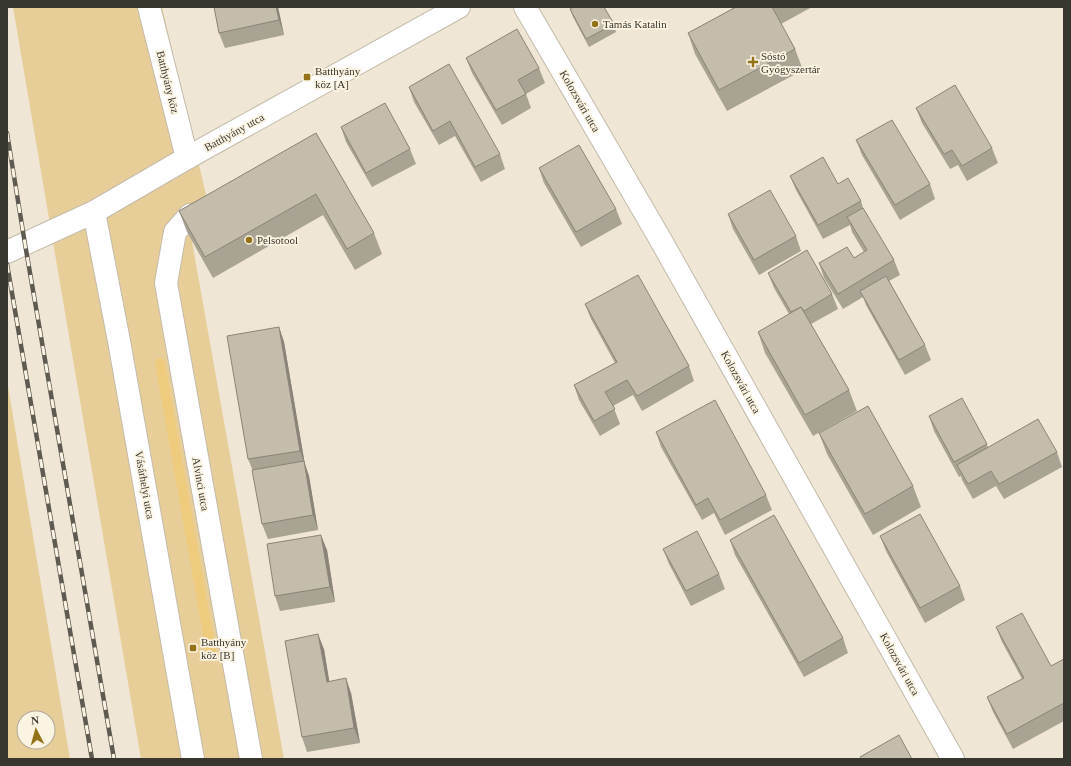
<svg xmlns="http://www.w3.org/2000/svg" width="1071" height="766" font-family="'Times New Roman',serif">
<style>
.green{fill:#e7ce98;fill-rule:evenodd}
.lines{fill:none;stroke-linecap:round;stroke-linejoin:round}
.stream{stroke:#efcb7e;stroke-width:10}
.minor-casing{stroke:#c3bbaa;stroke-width:24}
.tertiary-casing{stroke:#c3bbaa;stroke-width:24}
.minor{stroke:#fff;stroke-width:22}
.tertiary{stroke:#fff;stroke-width:22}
.rail-casing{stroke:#5e5a51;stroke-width:4.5}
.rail{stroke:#fcf4e2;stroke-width:3;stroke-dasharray:9;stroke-linecap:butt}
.wall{fill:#a9a394}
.shaded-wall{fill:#8a8478}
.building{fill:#c5bdac;stroke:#8a8478}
.poi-dot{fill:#94721a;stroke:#fcf4e2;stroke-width:1.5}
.labels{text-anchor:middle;stroke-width:3.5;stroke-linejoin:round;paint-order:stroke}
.poi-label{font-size:11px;fill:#39362f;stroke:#fcf4e2;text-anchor:start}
.street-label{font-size:11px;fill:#39362f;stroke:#fcf4e2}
</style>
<rect width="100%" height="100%" fill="#efe6d5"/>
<path class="green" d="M13,7H162L212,220L191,236L284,759H141Z
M7,380L70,759H7ZM24,718H48V742H24Z"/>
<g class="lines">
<path class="stream" d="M160,363L211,651"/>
<defs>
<path id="minor" d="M149,7L187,158
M525,7L659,237L953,759
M190,215L175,232L166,283L251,759"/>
<path id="tertiary" d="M94,212L119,341L193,759
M7,252L94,212L187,158L459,7"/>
</defs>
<use href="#minor" class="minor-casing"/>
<use href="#tertiary" class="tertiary-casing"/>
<use href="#minor" class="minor"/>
<use href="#tertiary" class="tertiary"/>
<defs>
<path id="rail" d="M7,133L25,244L114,759
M7,264L92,759"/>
</defs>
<use href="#rail" class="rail-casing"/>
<use href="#rail" class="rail"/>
</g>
<path class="wall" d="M214,7H278L284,35L225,48L219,33Z
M736,7H812L781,24L795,49L803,70L727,111L695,54L688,33Z
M570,9L614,24L616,32L589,47L573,17Z
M466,58L539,68L545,83L526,94L531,108L502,125L472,73Z
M409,87L500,154L505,169L481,182L455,136L439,145L414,102Z
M916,108L992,148L998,163L967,181L958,165L950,169L922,123Z
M341,127L410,149L416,164L372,187L346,142Z
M316,133L374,233L382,254L355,270L323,215L213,278L187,232L179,211Z
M856,140L930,184L935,199L900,220L862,155Z
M539,168L616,209L622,224L581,247L544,183Z
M790,176L838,184L861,201L864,211L894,260L900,275L889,281L925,345L931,360L905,375L866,305L863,297L843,309L824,278L819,263L854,258L864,252L852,232L850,225L823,239L796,190Z
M728,214L796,236L801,251L759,275L733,229Z
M768,273L832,294L838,309L811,324L849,390L857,411L813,436L765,353L758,332L789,314L774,288Z
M585,304L689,366L694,381L642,411L633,395L613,406L620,424L600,436L579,400L574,385L615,363L591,319Z
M279,327L284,342L305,465L309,476L318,530L268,539L262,524L253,471L248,459Z
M929,416L987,444L988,448L1057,452L1062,467L1004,499L996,486L973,499L962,480L961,476L959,477L934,431Z
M656,432L766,495L772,510L725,535L714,513L702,520L661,447Z
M819,433L913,486L921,507L873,535L827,454Z
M880,536L960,586L965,600L925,623L886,551Z
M730,540L843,638L848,653L804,677L735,555Z
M663,549L719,574L725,589L691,606L669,564Z
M327,550L335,602L280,611L275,596Z
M996,627L1051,666L1064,659V721L1013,749L993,712L987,697L1022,679L1002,642Z
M324,649L329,682L351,693L360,743L307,752L302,737Z"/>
<path class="shaded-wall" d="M276,7H278L284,35L279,20Z
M279,327L284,342L305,465L300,451Z
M304,461L309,476L318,530L313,515Z
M321,535L327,550L335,602L330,587Z
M318,634L324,649L332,697L327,682Z
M346,678L351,693L360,743L354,728Z"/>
<path class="building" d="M214,7H276L279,20L219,33Z
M574,7H604L614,24L586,39L570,9Z
M736,7H772L795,49L719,90L688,33Z
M517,29L539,68L518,80L526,94L496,110L466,58Z
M449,64L500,154L475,167L450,121L433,131L409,87Z
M955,85L992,148L962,166L952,150L944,154L916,108Z
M385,103L410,149L366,173L341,127Z
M892,120L930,184L895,205L856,140Z
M316,133L374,233L347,249L316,194L205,257L179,211Z
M579,145L616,209L576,232L539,168Z
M823,157L838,184L848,178L861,201L818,225L790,176Z
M770,190L796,236L754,260L728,214Z
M863,208L894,260L838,294L819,263L847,247L854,258L867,250L847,217Z
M807,250L832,294L804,311L801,307L791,312L768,273Z
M638,275L689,366L637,396L627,380L605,392L615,409L594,421L574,385L617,362L585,304Z
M886,276L925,345L899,360L860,291Z
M801,307L849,390L805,415L758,332Z
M279,327L300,451L248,459L227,336Z
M962,398L987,444L954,462L929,416Z
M715,400L766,495L720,520L708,498L696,505L656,432Z
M868,406L913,486L865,514L819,433Z
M1038,419L1057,452L999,484L991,471L968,484L957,465Z
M304,461L313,515L262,524L252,470Z
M920,514L960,586L920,608L880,536Z
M774,515L843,638L799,663L730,540Z
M697,531L719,574L686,591L663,549Z
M321,535L330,587L275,596L267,544Z
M1022,613L1051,666L1064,659V703L1007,734L987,697L1024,678L996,627Z
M318,634L327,682L346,678L354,728L302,737L285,641Z
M899,735L912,759H861L860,757Z"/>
<g class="poi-dot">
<circle cx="595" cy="24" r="4"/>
<path d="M751 56h4v4h4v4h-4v4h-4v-4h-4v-4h4z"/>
<rect x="303" y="73" width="8" height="8" rx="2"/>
<circle cx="249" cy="240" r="4"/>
<rect x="189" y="644" width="8" height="8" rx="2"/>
</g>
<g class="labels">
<g class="poi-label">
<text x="603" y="28">Tamás Katalin</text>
<text x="761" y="60">Sóstó<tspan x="761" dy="13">Gyógyszertár</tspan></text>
<text x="315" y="75">Batthyány<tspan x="315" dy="13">köz [A]</tspan></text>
<text x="257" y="244">Pelsotool</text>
<text x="201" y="646">Batthyány<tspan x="201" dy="13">köz [B]</tspan></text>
</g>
<g class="street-label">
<text transform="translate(168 82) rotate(76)" y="4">Batthyány köz</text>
<text transform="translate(580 101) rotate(60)" y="4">Kolozsvári utca</text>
<text transform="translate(234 132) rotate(-29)" y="4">Batthyány utca</text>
<text transform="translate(741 382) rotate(61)" y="4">Kolozsvári utca</text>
<text transform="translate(201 484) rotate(80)" y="4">Alvinci utca</text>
<text transform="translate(145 485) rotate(80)" y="4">Vásárhelyi utca</text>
<text transform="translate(900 664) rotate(61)" y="4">Kolozsvári utca</text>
</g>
</g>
<rect width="1071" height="766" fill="none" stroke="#39362f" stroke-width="16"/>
<g transform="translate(36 730) rotate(354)"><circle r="19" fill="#fcf4e2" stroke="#aea89a"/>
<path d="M0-3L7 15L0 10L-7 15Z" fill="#94721a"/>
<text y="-6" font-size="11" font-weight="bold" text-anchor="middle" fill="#39362f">N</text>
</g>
</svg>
